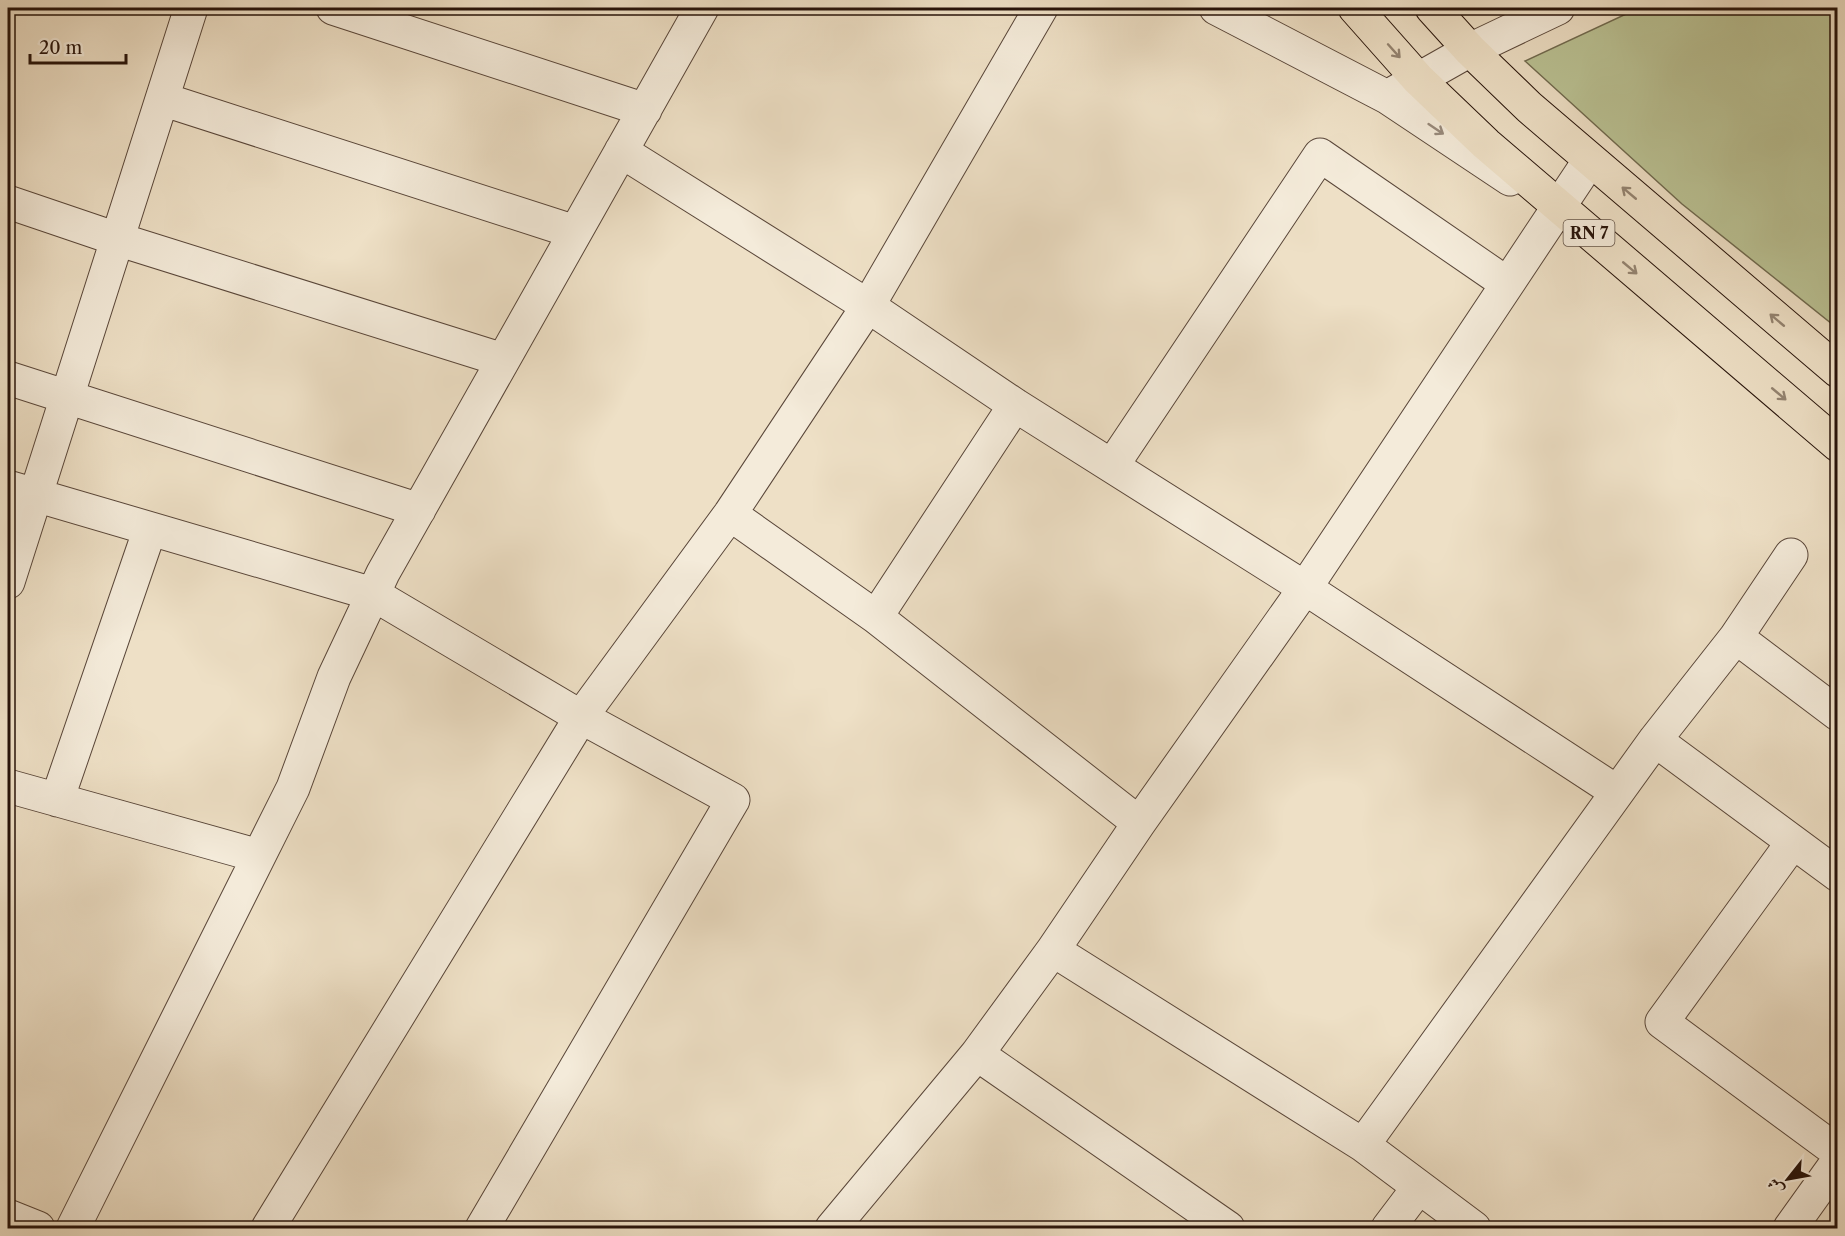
<svg xmlns="http://www.w3.org/2000/svg" width="1845" height="1236" font-family="'Libre Caslon Text',Amiri,serif">
<style>
.green{fill:#bac294;stroke:#706a4f;stroke-width:1.5}
.lines{fill:none;stroke-linecap:round;stroke-linejoin:round}
.minor-casing{stroke:#594639;stroke-width:35}
.highway-casing{stroke:#27130a;stroke-width:35}
.minor{stroke:#f4ebda;stroke-width:33}
.highway{stroke:#eee0c6;stroke-width:33}
.oneway{stroke:#948471}
.oneway2{stroke:#988a7c}
.labels{text-anchor:middle;stroke-width:6;stroke-linejoin:round;paint-order:stroke}
.shield{fill:#f4ebda;stroke:#645448;stroke-width:1.5}
.shield-label{font-size:16px;font-weight:bold;fill:#27130a}
</style>
<rect width="100%" height="100%" fill="#eee0c6"/>
<filter id="stains"><feTurbulence type="fractalNoise" baseFrequency=".00333" numOctaves="4"/><feColorMatrix values="0 0 0 0 .2 0 0 0 0 .09 0 0 0 0 .02 0 0 0 .5 -.17"/></filter>
<radialGradient id="worn" r=".72"><stop offset=".6" stop-color="#630" stop-opacity="0"/><stop offset="1" stop-color="#630" stop-opacity=".3"/></radialGradient>
<path class="green" d="M1639,8H1837V328L1682,204L1525,61Z"/>
<g class="lines">
<defs>
<path id="minor" d="M333,8L645,110
M1216,8L1387,97L1510,179
M1394,93L1470,50L1558,8
M162,99L575,232
M621,151L868,306L1015,405L1305,588L1617,792
M8,202L117,239L503,360
M8,378L419,510
M1112,466L1320,155L1506,283
M8,487L373,594L581,717L733,800L482,1228
M730,514L876,617L1139,823
M8,582L191,8
M876,617L1015,405
M1736,637L1838,714
M1655,740L1838,875
M8,786L259,856
M57,800L150,529
M1793,842L1662,1022L1838,1152
M1053,950L1363,1145L1474,1228
M977,1054L1228,1228
M1363,1145L1655,740L1736,637L1791,555
M8,1216L38,1228
M73,1228L293,788L334,677L383,573L702,8
M268,1228L581,717L730,514L868,306L1041,8
M832,1228L977,1054L1053,950L1139,823L1305,588L1590,160
M1388,1228L1419,1187
M1790,1228L1838,1161"/>
<path id="highway" d="M1355,8L1418,79L1486,144L1838,445
M1432,8L1470,50L1529,107L1838,371"/>
</defs>
<use href="#minor" class="minor-casing"/>
<use href="#highway" class="highway-casing"/>
<use href="#minor" class="minor"/>
<use href="#highway" class="highway"/>
</g>
<defs><path id="oneway-shaft" d="M-6 0H5M1.5-3L5.5 0L1.5 3" fill="none" stroke-width="1.6" stroke-linecap="round" stroke-linejoin="round" transform="scale(1.5)"/></defs>
<g class="oneway">
<use href="#oneway-shaft" transform="translate(1394 51) rotate(48)"/>
<use href="#oneway-shaft" transform="translate(1629 193) rotate(-140)"/>
<use href="#oneway-shaft" transform="translate(1630 268) rotate(40)"/>
<use href="#oneway-shaft" transform="translate(1777 320) rotate(-140)"/>
<use href="#oneway-shaft" transform="translate(1779 394) rotate(40)"/>
</g>
<use class="oneway2" href="#oneway-shaft" transform="translate(1436 129) rotate(34)"/>
<g class="labels">
<rect class="shield" x="1563.5" y="220" width="51" height="26" rx="4.5"/>
<g class="shield-label">
<text x="1589" y="239">RN 7</text>
</g>
</g>
<rect width="1845" height="1236" fill="none" stroke="#eee0c6" stroke-width="30"/>
<rect x="9" y="9" width="1827" height="1218" fill="none" stroke="#27130a" stroke-width="3"/>
<rect x="15" y="15" width="1815" height="1206" fill="none" stroke="#27130a" stroke-width="1.5"/>
<g transform="translate(1788 1179) rotate(239)" stroke="#f4ebda" stroke-width="4.5" paint-order="stroke">
<path d="M0-4.5L10 22L0 15L-10 22Z" fill="#27130a"/>
<text y="-9" font-size="16" font-weight="bold" text-anchor="middle" fill="#27130a">ش</text>
</g>
<path d="M30 54v9h96v-9" fill="none" stroke="#27130a" stroke-width="3"/>
<text x="39" y="54" font-size="18" fill="#27130a" stroke="#f4ebda" stroke-width="4.5" paint-order="stroke">20 m</text>
<rect width="100%" height="100%" filter="url(#stains)"/>
<rect width="100%" height="100%" fill="url(#worn)"/>
</svg>
